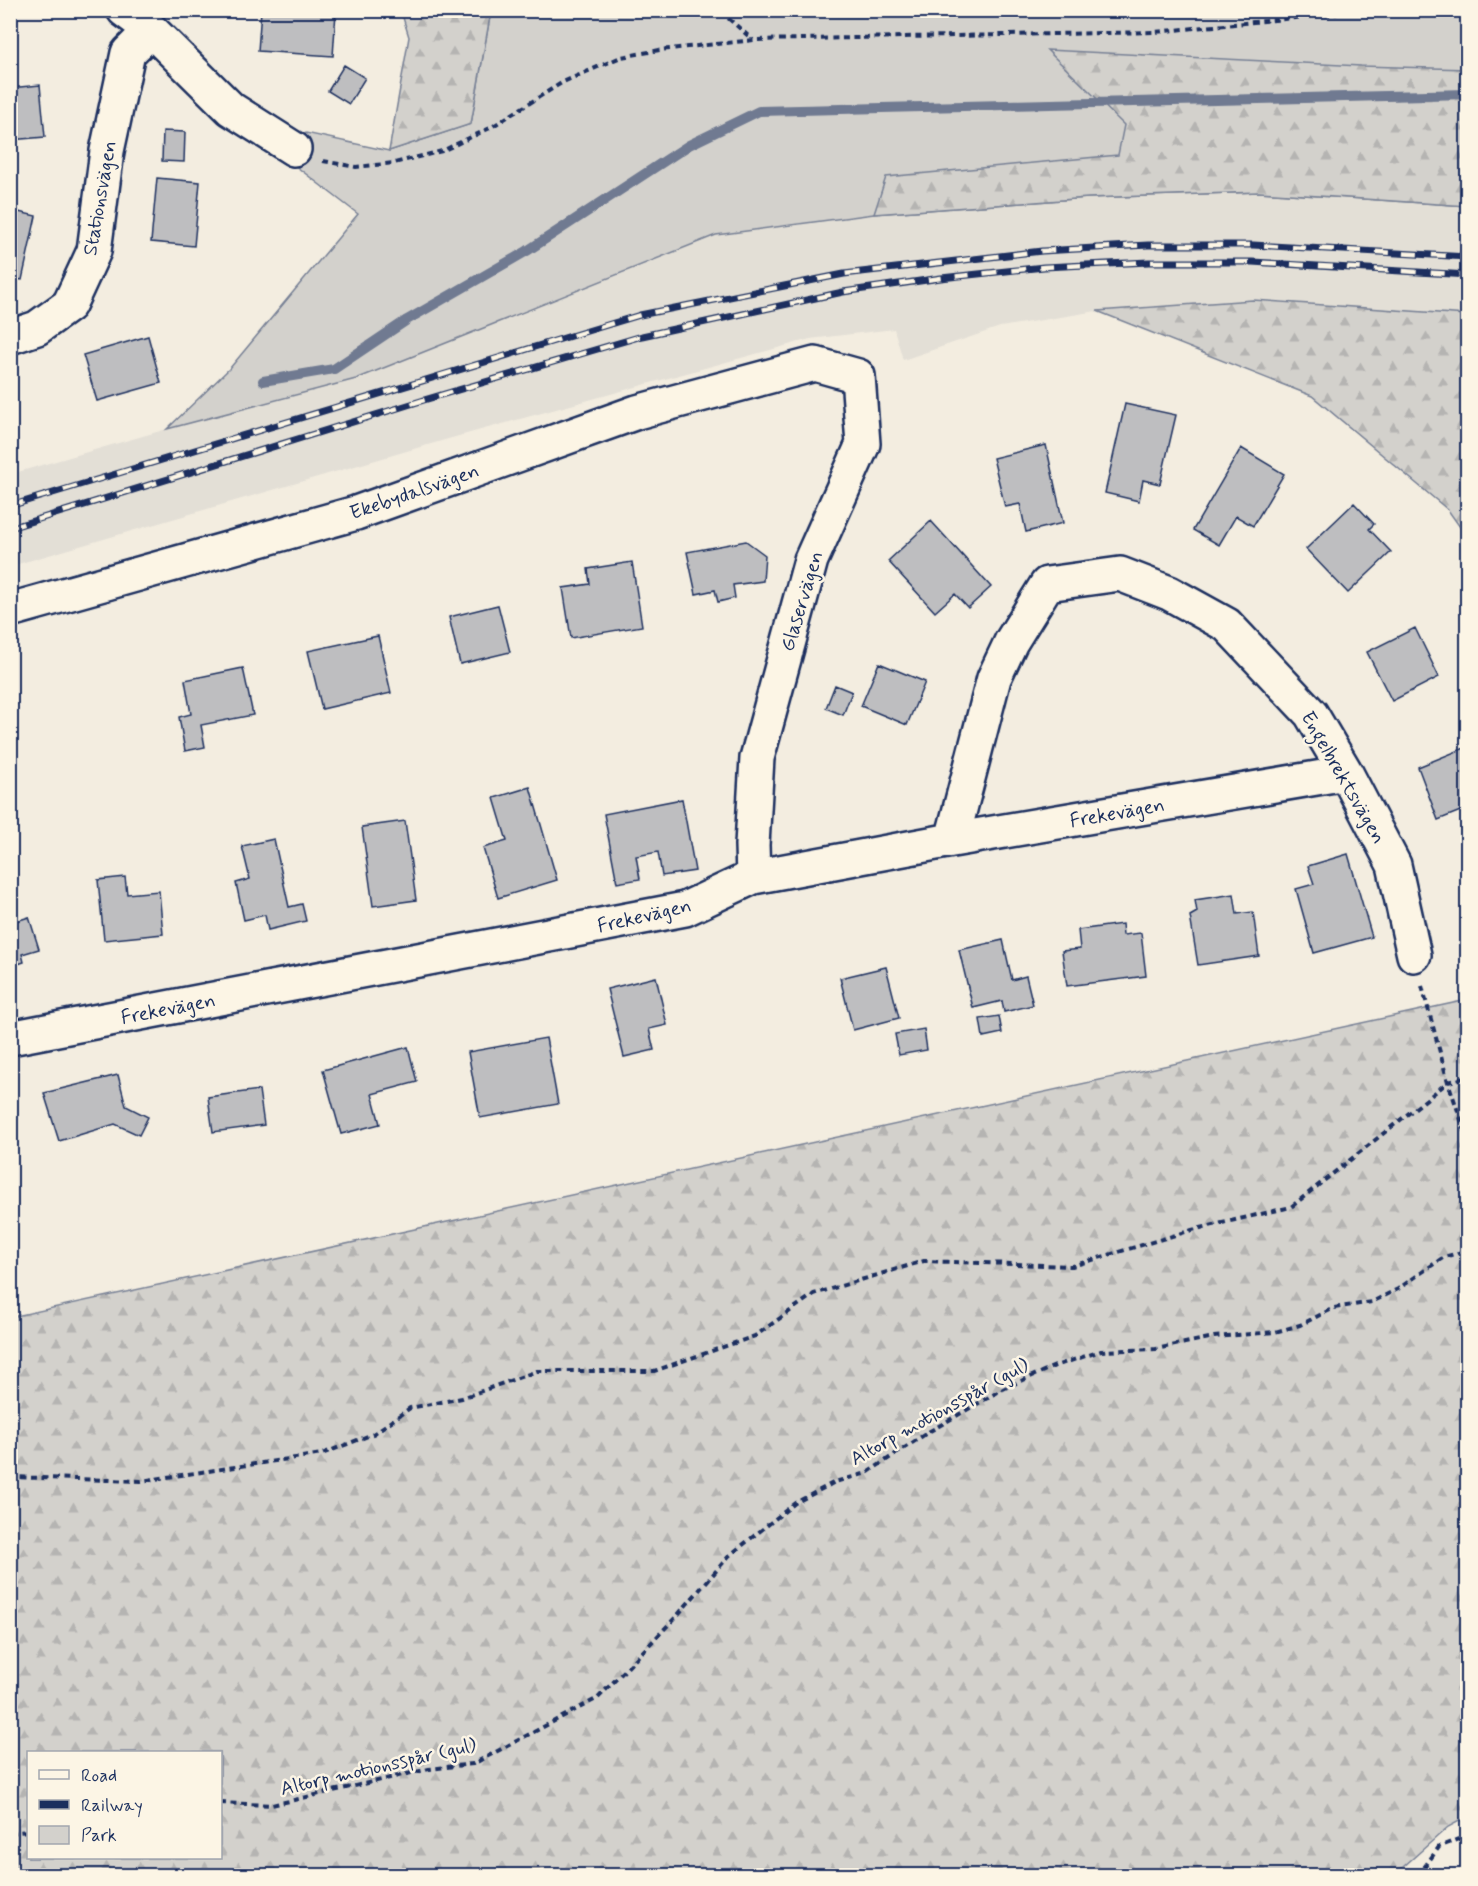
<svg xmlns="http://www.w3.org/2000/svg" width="1478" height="1886" font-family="Mynerve,sans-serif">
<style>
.built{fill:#e3dfd6}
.green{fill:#d3d1cc;stroke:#778095;stroke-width:1.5}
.forest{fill:url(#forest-firs);stroke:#778095;stroke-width:1.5;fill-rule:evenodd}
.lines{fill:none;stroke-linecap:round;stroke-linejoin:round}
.stream{stroke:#707a91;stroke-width:10}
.building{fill:#bebec0;stroke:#1b2f5e;stroke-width:1.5}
.street-casing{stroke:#1b2f5e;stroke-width:38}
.path{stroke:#1b2f5e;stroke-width:4;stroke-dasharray:6 4.5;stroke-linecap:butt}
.street{stroke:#fcf5e5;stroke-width:33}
.rail-casing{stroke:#1b2f5e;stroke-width:7}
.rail{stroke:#fcf5e5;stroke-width:4.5;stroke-dasharray:14;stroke-linecap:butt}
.labels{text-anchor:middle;stroke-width:5;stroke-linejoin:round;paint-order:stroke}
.street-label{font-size:20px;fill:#1b2f5e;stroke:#fcf5e5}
</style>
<defs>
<pattern id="forest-firs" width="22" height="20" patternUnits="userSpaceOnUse" patternTransform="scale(1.5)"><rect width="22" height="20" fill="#d3d1cc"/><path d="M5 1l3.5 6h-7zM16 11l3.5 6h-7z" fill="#b5b4b2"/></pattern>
</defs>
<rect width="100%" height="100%" fill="#f3ede0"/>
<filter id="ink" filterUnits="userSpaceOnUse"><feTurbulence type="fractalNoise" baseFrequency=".0167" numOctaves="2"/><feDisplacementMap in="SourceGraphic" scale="12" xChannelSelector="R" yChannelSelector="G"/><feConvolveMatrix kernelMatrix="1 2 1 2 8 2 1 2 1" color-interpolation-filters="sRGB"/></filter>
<g filter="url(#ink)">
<path class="built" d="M1259,192L1467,206V315L1253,300L1097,311L1000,327L903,360L894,329L810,339L448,439L11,566V474L167,429L356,379L716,235L874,214L1088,198Z"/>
<path class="green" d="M491,11H1467V206L1259,192L1088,198L874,214L716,235L356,379L167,429L230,368L358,214L293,164L306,133L389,151L471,124Z"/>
<path class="forest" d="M401,11H491L471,124L389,151L409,37Z
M1047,50L1361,66L1467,69V206L1259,192L1088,198L874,214L886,177L1118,155L1124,125Z
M1253,300L1467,315V537L1448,510L1312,396L1097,311Z
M1467,1000V1817L1448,1827L1394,1875H11V1317ZM28,1752H220V1858H28Z"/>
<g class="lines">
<path class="stream" d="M263,381L334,369L407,320L527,251L689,145L759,111L1468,94"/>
</g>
<path class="building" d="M261,10L336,12L333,56L258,51Z
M344,65L365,78L349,104L328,91Z
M40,85L45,137L10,140V88Z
M163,131L185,132L184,162L162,161Z
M157,178L200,182L194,246L151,242Z
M10,210L36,216L22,280L10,278Z
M148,336L161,383L97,401L83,355Z
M1125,404L1176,415L1160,484L1143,480L1139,501L1105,493Z
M1046,445L1063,523L1026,532L1020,504L1005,507L993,458Z
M1241,448L1284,474L1253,526L1236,516L1219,545L1193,530Z
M1354,503L1374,524L1369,529L1391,552L1348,593L1306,549Z
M931,521L991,587L968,608L955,594L935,612L888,561Z
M746,541L765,555L763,581L733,585L735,598L718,602L715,590L696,594L687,552Z
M632,562L642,626L571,638L563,588L590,584L588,569Z
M498,605L510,652L460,664L449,617Z
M1415,628L1439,677L1392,701L1367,652Z
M378,636L391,693L322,709L308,651Z
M879,663L925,682L907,725L861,706Z
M243,668L253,715L201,725L205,747L185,751L179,717L191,714L185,680Z
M835,685L852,692L843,715L826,708Z
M1467,747L1468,808L1438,820L1418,767Z
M530,787L557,880L498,898L483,848L507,841L494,798Z
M682,799L695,871L662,876L658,852L636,856L640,879L617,883L604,814Z
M405,821L416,900L373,906L362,827Z
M274,839L289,907L302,904L306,921L268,930L265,915L244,920L236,883L250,879L242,846Z
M1348,854L1372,937L1314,953L1296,889L1314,884L1308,866Z
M125,877L127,894L159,891L163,934L104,940L98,880Z
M1234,894L1237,914L1253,912L1259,956L1198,965L1190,916L1197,912L1195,900Z
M29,917L39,949L22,954L24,962L12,966L10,923Z
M1122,924L1123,935L1141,933L1146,976L1067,986L1062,951L1080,949L1078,930Z
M1003,940L1012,980L1026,976L1033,1005L1004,1012L1002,1001L973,1008L959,950Z
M886,967L899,1018L853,1030L840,978Z
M656,977L667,1025L649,1029L654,1050L624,1057L607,989Z
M999,1016L1002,1033L983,1037L980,1019Z
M924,1029L927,1050L899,1055L895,1034Z
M546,1038L558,1104L480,1118L468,1052Z
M408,1047L417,1082L372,1094L380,1124L341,1134L323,1070Z
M118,1075L126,1106L148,1117L139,1135L115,1124L59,1141L44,1093Z
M259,1090L264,1125L213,1132L208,1097Z"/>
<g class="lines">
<defs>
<path id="street" d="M124,10L151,30L231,109L294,149
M10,337L37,328L69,305L94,251L107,151L128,53L151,30
M10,610L356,513L637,412L815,364L858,376L863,444L811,560L757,758L752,845L753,877
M952,840L994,678L1011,642L1047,584L1120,574L1169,593L1227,625L1311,714L1346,773L1394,865L1414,955
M10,1038L685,909L753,877L952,840L1346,773"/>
</defs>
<use href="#street" class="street-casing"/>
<path class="path" d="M722,10L729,19L753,40
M323,161L356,167L394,163L442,151L490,128L563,82L621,57L660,50L754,40L1155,32L1334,14L1352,10
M1422,986L1448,1082L1468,1140
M10,1477L141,1481L322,1454L373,1434L410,1408L462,1398L537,1371H654L755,1336L814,1294L924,1261L1072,1266L1192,1230L1291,1207L1448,1082L1468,1077
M220,1803L272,1805L429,1769L473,1764L598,1698L675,1618L729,1556L795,1503L835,1482L867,1473L930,1431L1005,1388L1055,1366L1101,1351L1156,1349L1214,1337L1275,1332L1300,1325L1334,1308L1372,1302L1398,1289L1444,1257L1468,1250
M10,1833L28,1831
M1418,1876L1439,1847L1468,1835"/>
<use href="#street" class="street"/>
<defs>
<path id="rail" d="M10,506L640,315L844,274L1042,251L1148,245H1253L1468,257
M10,528L424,400L642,336L843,292L941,278L1044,267L1149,262H1252L1468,275"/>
</defs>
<use href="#rail" class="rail-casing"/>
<use href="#rail" class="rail"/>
</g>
</g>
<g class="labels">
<g class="street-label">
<text transform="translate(99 198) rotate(-80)" y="7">Stationsvägen</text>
<text transform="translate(414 491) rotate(-19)" y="7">Ekebydalsvägen</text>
<text transform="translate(801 601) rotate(-73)" y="7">Glaservägen</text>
<text transform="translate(1344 777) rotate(60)" y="7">Engelbrektsvägen</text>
<text transform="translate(1117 812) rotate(-10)" y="7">Frekevägen</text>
<text transform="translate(644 915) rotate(-13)" y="7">Frekevägen</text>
<text transform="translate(168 1008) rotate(-11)" y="7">Frekevägen</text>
<text transform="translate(939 1411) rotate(-29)" y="7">Altorp motionsspår (gul)</text>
<text transform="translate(378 1766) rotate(-13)" y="7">Altorp motionsspår (gul)</text>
</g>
</g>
<rect width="1478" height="1886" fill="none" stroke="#fcf5e5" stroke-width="36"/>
<rect x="18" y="18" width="1442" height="1850" fill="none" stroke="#1b2f5e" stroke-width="2" filter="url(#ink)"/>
<rect x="27" y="1751" width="195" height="108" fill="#fcf5e5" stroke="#a2a6af" stroke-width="1.5"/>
<rect x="39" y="1770" width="30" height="9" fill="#fcf5e5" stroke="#a2a6af" stroke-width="1.5"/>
<text x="81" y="1781" font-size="18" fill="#1b2f5e">Road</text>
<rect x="39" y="1800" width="30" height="9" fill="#1b2f5e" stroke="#a2a6af" stroke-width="1.5"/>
<text x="81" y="1811" font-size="18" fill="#1b2f5e">Railway</text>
<rect x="39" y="1826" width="30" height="18" fill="#d3d1cc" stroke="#a2a6af" stroke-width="1.5"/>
<text x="81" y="1841" font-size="18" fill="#1b2f5e">Park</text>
</svg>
